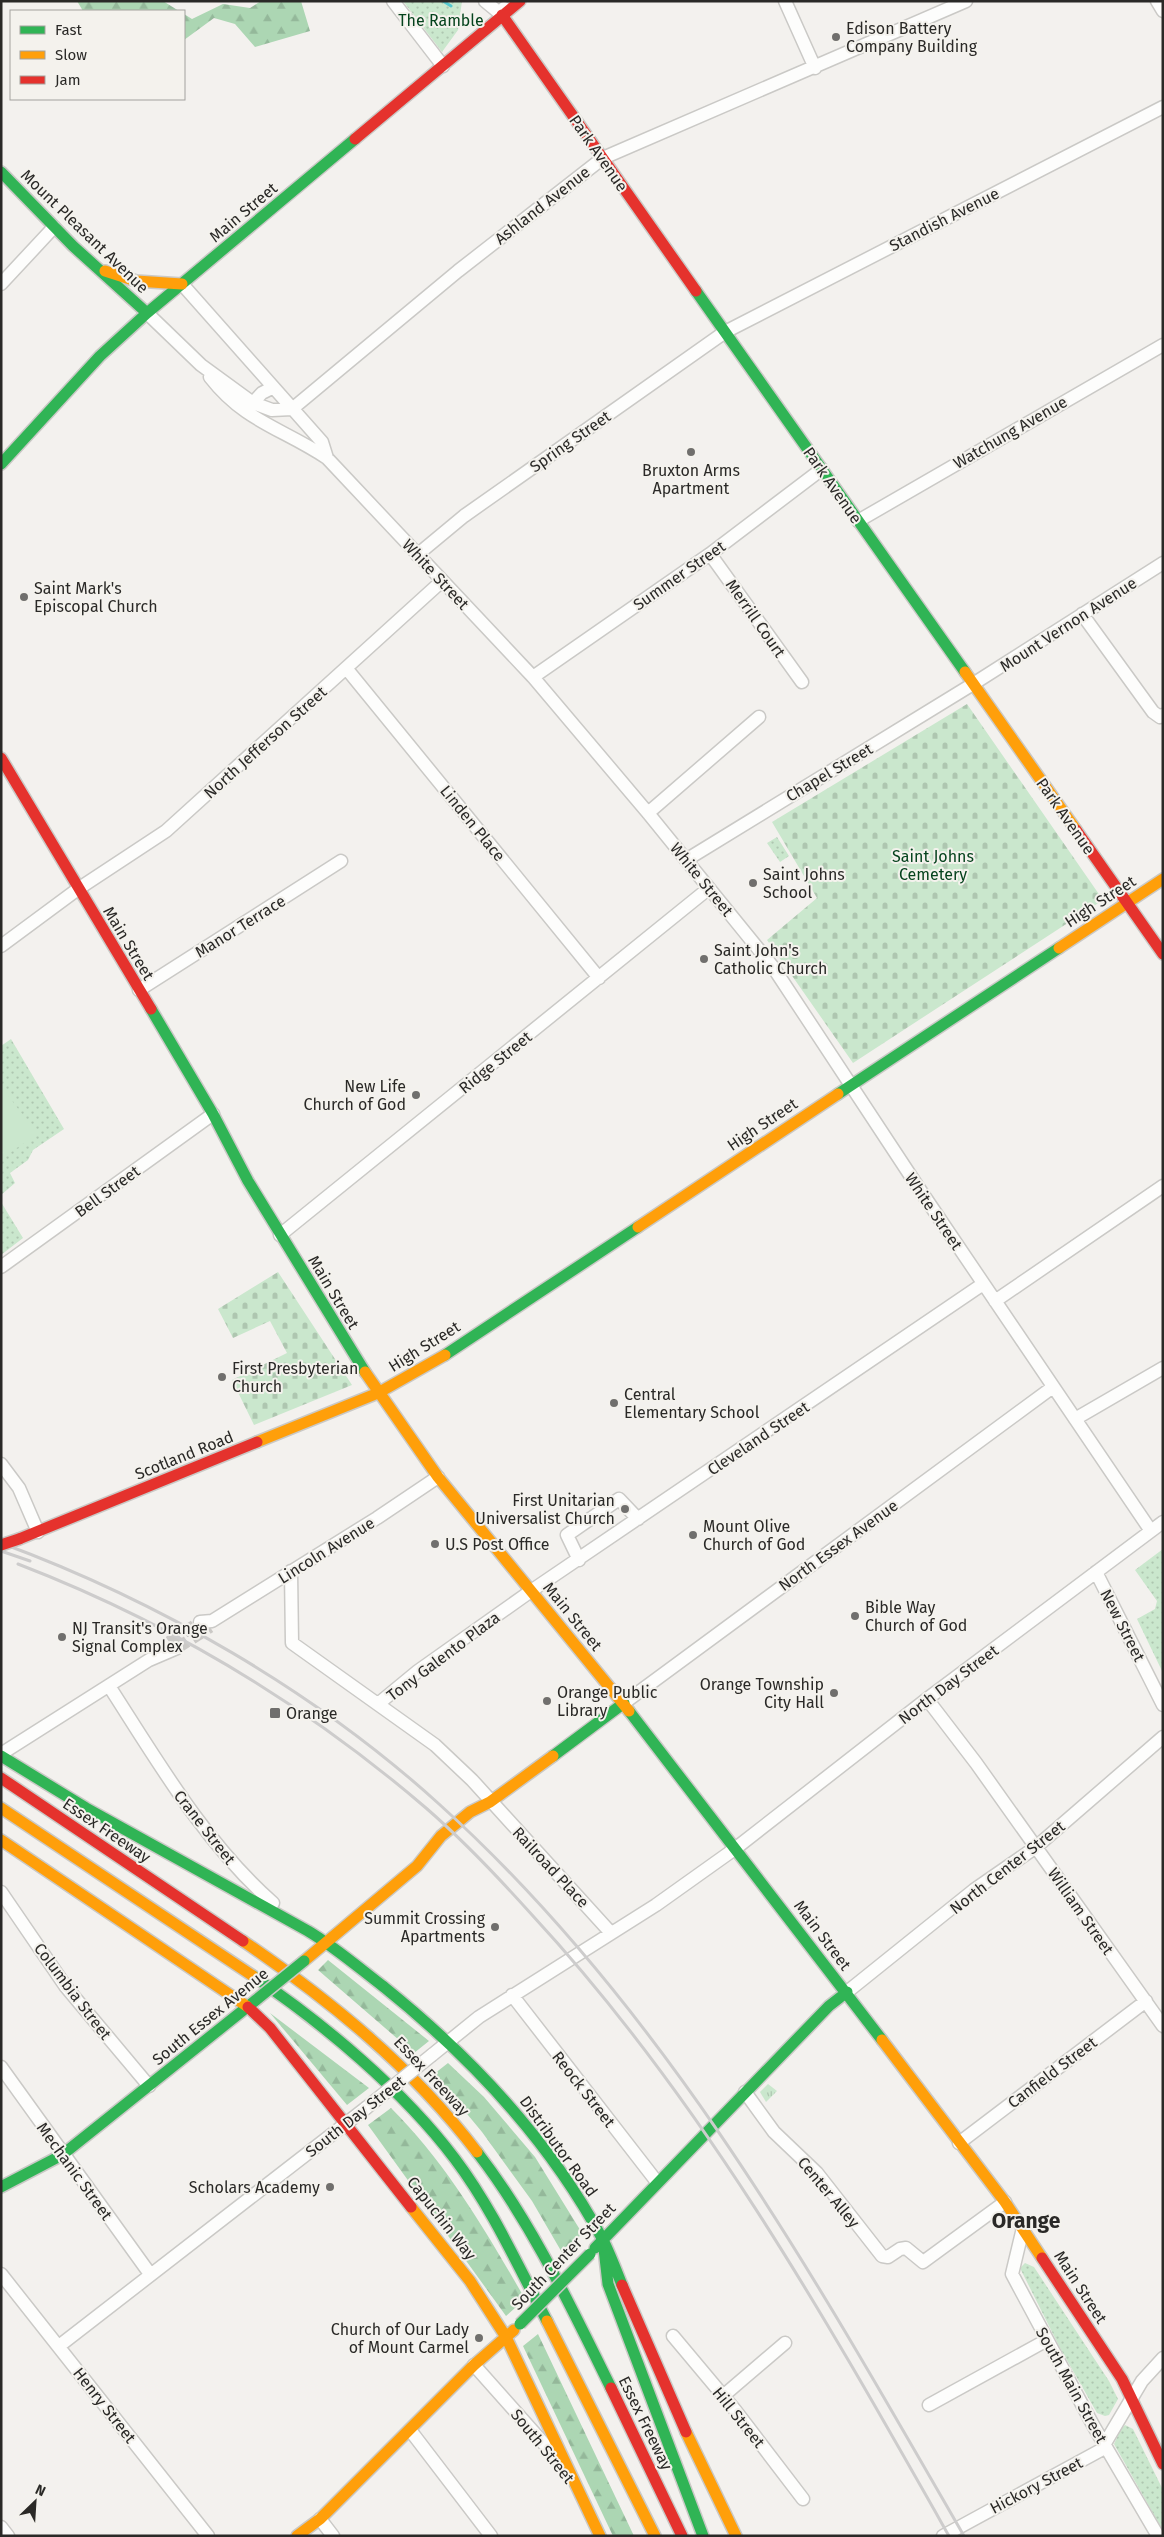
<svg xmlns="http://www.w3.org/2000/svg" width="1164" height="2537" font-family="'Fira Sans',sans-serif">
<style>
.grass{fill:url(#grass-tufts)}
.forest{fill:url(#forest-firs)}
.cemetery{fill:url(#cemetery-stones)}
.park{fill:url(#park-dots)}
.garden{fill:#cae7cd}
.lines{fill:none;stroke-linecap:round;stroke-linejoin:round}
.stream{stroke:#56c7ce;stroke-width:3}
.street-tunnel{stroke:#cbc9c6;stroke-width:12;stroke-dasharray:12 6;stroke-linecap:butt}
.street-casing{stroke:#cac9c6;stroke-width:15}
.fast-casing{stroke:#cac9c6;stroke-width:14}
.slow-casing{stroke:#cac9c6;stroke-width:14}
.jam-casing{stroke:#cac9c6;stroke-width:14}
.street{stroke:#fdfdfc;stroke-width:12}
.fast{stroke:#30b455;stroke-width:11}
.slow{stroke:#ff9f0a;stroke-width:11}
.jam{stroke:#e5322d;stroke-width:11}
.rail{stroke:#cdcccc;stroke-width:3}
.street-bridge-casing{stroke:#cac9c6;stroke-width:15;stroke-linecap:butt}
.fast-bridge-casing{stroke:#cac9c6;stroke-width:14;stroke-linecap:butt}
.jam-bridge-casing{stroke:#cac9c6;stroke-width:14;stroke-linecap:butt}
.street-bridge{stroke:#fdfdfc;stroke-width:12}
.fast-bridge{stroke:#30b455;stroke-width:11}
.jam-bridge{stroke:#e5322d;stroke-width:11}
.poi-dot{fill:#706f6d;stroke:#f4f2ed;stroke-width:2}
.labels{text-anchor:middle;stroke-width:4;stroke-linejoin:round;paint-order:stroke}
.park-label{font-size:16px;fill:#05431d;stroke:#f4f2ed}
.poi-label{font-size:16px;fill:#2a2927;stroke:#f4f2ed;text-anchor:start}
.street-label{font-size:16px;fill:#2a2927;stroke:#f4f2ed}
.district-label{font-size:21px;font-weight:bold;fill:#2a2927;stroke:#f4f2ed}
</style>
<defs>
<pattern id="grass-tufts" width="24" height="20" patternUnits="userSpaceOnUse" patternTransform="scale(1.25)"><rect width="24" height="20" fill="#cae7cd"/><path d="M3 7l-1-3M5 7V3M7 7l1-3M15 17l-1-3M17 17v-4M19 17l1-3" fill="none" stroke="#aec6b0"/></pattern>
<pattern id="forest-firs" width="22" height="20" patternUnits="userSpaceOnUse" patternTransform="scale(1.25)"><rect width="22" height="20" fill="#acd6b3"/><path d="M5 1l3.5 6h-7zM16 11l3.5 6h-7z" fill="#94b89a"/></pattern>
<pattern id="cemetery-stones" width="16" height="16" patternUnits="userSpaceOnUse" patternTransform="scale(1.25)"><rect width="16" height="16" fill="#cae7cd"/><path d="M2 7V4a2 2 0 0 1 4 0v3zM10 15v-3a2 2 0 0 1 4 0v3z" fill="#aec6b0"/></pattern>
<pattern id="park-dots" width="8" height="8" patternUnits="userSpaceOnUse" patternTransform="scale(1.25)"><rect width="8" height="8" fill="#cae7cd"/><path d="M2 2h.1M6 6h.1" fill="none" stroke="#aec6b0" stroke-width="1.8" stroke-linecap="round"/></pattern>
</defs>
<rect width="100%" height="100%" fill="#f3f1ee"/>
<path class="grass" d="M768,2084L777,2091L766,2102L760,2092Z"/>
<path class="forest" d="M77,1H163L179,11H83Z
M261,1H301L310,31L255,47L235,24L214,18L184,40V14L192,19L223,4L250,8Z
M328,1960L429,2041L414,2053L318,1970Z
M270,2013L369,2088L347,2105Z
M448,2063L484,2097L535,2157L582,2233L564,2256L532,2201L482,2132L434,2074Z
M391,2108C447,2164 486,2231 525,2299L506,2316L368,2125Z
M538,2334L634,2536H613L523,2346Z"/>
<path class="cemetery" d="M967,704L1103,900L853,1063L767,940L817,898L772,822Z
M278,1272L352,1385L254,1425L232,1380L287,1353L270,1321L233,1338L218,1309Z"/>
<path class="park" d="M403,1H462L458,30L442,52Z
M777,837L789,856L780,862L767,843Z
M11,1039L64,1129L33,1150L28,1160L10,1173L15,1183L1,1195V1046Z
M1,1202L23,1238L1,1255Z
M1163,1549V1673L1137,1619L1155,1609L1157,1601L1135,1570Z
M1025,2263L1034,2267L1109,2381L1118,2399L1109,2415L1105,2416L1097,2413L1060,2348L1020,2268Z
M1125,2425L1133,2429L1163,2490V2531L1114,2444L1121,2429Z"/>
<path class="garden" d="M1,1086L37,1134L1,1159Z"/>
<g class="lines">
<path class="stream" d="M443,1L451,6"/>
<path class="street-tunnel" d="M169,1642L200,1622
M177,1648L210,1627"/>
<defs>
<path id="street" d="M393,1L443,66
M485,1L502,15L504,8
M785,1L815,68
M1157,1L1163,11
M1,284L54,227
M182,284L322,442L327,458L533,677L648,813L773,967L916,1184L1151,1531
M147,313L201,365L253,403L272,410L292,409L458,271L603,158L966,1
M210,377C245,422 282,428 327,458
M248,408L262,393L272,388
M858,521L1163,345
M710,554L802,682
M417,555L464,516L725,332L1163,107
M1082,614L1153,712L1160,717L1163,715
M346,668L599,978
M533,677L710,554L822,469
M648,813L759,717
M686,860L973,684L1163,563
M1,946L78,889L166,831L442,581
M139,990L341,861
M280,1235L708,889
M1,1267L213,1114
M995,1301L1163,1186
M1075,1419L1163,1368
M1,1464L19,1488L38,1532
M579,1560L567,1535L619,1499L638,1519
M291,1571L292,1643L435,1745L472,1780L611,1933
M1096,1572L1163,1705
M200,1622L212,1621L377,1518L438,1477
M109,1686C158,1762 204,1842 273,1903
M927,1699L976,1763L1163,2026
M624,1703L1053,1387
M378,1704L418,1671L531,1591L983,1284
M1,1754L149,1660L177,1648
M1,1892L66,1987L149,2086
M847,1992L974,1890L1036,1847L1163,1737
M512,1995L657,2182
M432,2055L479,2017L656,1905L736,1848L927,1699L1163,1522
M1,2067L150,2274
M745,2092L774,2132L817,2173L882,2256L888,2257L900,2249L906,2248L923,2262L1005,2202
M959,2143L1146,2001
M1023,2228L1012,2274L1093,2425L1158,2536
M1,2274L208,2536
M673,2336L735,2410L803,2499
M59,2346L366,2108
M474,2365L562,2464
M723,2396L785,2343
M929,2405L1047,2340
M410,2430L491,2536
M320,2519L333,2536
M1,2527L8,2536
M943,2536L1101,2450L1142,2381L1163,2358"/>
<path id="fast" d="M1,172L73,246L147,313
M696,291L965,672
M1,464L100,356L147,313L355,139
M151,1009L213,1114L248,1181L365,1372
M838,1094L1059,948
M445,1355L638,1227
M629,1711L882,2040
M1,1756L86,1808L308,1931
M553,1756L624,1703
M308,1931C335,1947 359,1968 384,1987C471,2057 550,2141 603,2240C610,2254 616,2270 622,2285
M253,1976C323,2023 404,2091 455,2159C492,2208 518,2266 547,2321
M477,2152C532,2223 571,2307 611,2388
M1,2187L62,2155L256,2000
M603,2240L608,2284L703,2536
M595,2248L829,2006L847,1992"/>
<path id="slow" d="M105,271L136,281L182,284
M965,672L1076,830
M1059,948L1163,879
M638,1227L838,1094
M365,1372L438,1477L629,1711
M257,1442L378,1393L445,1355
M1,1808L253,1976
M1,1840L248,2007
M243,1941C331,2001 412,2067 477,2152
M304,1961L417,1866L441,1836L470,1812L490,1802L553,1756
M882,2040L1005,2202L1042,2258
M411,2207L470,2281L506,2337L600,2536
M547,2321L655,2536
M686,2432L736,2536
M297,2536L320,2519L474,2365L514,2330"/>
<path id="jam" d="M502,15L696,291
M355,139L520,1
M1,758L151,1009
M1076,830L1163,954
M19,1539L257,1442
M1,1778L243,1941
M248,2007L270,2028L411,2207
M1042,2258L1122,2379L1163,2464
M622,2285L686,2432
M611,2388L682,2536"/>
</defs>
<use href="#street" class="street-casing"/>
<use href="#fast" class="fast-casing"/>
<use href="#slow" class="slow-casing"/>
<use href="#jam" class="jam-casing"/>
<use href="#street" class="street"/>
<use href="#fast" class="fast"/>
<use href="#slow" class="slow"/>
<use href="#jam" class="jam"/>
<path class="rail" d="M1,1543C158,1601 315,1691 439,1804C665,2008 814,2276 964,2536
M1,1551L30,1561
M18,1564C166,1621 305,1704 426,1808C464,1841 499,1878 533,1916C703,2100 826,2319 949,2536"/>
<defs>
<path id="street-bridge" d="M366,2108L432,2055"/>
<path id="fast-bridge" d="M256,2000L304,1961
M520,2324L590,2254"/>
<path id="jam-bridge" d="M1,1545L19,1539"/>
</defs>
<use href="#street-bridge" class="street-bridge-casing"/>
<use href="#fast-bridge" class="fast-bridge-casing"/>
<use href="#jam-bridge" class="jam-bridge-casing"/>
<use href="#street-bridge" class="street-bridge"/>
<use href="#fast-bridge" class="fast-bridge"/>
<use href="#jam-bridge" class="jam-bridge"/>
</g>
<g class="poi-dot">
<circle cx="836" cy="37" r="5"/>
<circle cx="691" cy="452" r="5"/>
<circle cx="24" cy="597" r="5"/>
<circle cx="753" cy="883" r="5"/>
<circle cx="704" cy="959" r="5"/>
<circle cx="416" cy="1095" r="5"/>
<circle cx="222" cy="1377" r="5"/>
<circle cx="614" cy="1403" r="5"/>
<circle cx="625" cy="1509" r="5"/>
<circle cx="693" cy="1535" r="5"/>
<circle cx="435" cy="1544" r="5"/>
<circle cx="855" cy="1616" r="5"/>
<circle cx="62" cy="1637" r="5"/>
<circle cx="834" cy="1693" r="5"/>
<circle cx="547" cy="1701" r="5"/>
<rect x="269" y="1707" width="12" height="12" rx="2.5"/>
<circle cx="495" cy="1927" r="5"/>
<circle cx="330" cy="2187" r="5"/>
<circle cx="479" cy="2338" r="5"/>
</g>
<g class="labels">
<g class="park-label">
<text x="441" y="26">The Ramble</text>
<text x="933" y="862">Saint Johns<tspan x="933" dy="18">Cemetery</tspan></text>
</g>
<g class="poi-label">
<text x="846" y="34">Edison Battery<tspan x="846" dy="18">Company Building</tspan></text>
<text x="691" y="476" text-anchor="middle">Bruxton Arms<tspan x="691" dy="18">Apartment</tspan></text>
<text x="34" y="594">Saint Mark's<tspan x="34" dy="18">Episcopal Church</tspan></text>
<text x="763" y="880">Saint Johns<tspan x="763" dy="18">School</tspan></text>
<text x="714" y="956">Saint John's<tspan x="714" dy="18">Catholic Church</tspan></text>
<text x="406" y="1092" text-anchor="end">New Life<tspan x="406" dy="18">Church of God</tspan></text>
<text x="232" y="1374">First Presbyterian<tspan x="232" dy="18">Church</tspan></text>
<text x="624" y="1400">Central<tspan x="624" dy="18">Elementary School</tspan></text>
<text x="615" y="1506" text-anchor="end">First Unitarian<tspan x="615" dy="18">Universalist Church</tspan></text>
<text x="703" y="1532">Mount Olive<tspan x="703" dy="18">Church of God</tspan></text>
<text x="445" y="1550">U.S Post Office</text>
<text x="865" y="1613">Bible Way<tspan x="865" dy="18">Church of God</tspan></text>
<text x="72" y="1634">NJ Transit's Orange<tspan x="72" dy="18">Signal Complex</tspan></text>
<text x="824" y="1690" text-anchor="end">Orange Township<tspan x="824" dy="18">City Hall</tspan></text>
<text x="557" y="1698">Orange Public<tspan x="557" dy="18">Library</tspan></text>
<text x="286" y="1719">Orange</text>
<text x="485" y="1924" text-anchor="end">Summit Crossing<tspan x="485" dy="18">Apartments</tspan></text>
<text x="320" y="2193" text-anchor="end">Scholars Academy</text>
<text x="469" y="2335" text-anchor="end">Church of Our Lady<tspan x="469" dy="18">of Mount Carmel</tspan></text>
</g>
<g class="street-label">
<text transform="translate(599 153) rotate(55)" y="6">Park Avenue</text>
<text transform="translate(542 205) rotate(-38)" y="6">Ashland Avenue</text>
<text transform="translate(243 212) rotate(-40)" y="6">Main Street</text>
<text transform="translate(944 219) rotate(-27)" y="6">Standish Avenue</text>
<text transform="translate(85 231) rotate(44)" y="6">Mount Pleasant Avenue</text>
<text transform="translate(1010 432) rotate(-30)" y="6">Watchung Avenue</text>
<text transform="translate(570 441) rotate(-35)" y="6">Spring Street</text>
<text transform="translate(833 485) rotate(55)" y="6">Park Avenue</text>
<text transform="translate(436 574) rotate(47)" y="6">White Street</text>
<text transform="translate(679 575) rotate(-35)" y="6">Summer Street</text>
<text transform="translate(756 618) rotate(55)" y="6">Merrill Court</text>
<text transform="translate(1068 624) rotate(-33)" y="6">Mount Vernon Avenue</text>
<text transform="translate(265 742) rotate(-42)" y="6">North Jefferson Street</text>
<text transform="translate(829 772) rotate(-31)" y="6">Chapel Street</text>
<text transform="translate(1066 816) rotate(55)" y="6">Park Avenue</text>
<text transform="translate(473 823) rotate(51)" y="6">Linden Place</text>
<text transform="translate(702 879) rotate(51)" y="6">White Street</text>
<text transform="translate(1100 901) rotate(-33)" y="6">High Street</text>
<text transform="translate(240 926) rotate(-32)" y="6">Manor Terrace</text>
<text transform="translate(129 943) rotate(59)" y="6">Main Street</text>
<text transform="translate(495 1062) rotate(-39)" y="6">Ridge Street</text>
<text transform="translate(762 1124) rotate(-34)" y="6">High Street</text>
<text transform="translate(107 1191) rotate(-36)" y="6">Bell Street</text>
<text transform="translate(934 1211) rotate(56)" y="6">White Street</text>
<text transform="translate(334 1292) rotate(59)" y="6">Main Street</text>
<text transform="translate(424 1346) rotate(-32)" y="6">High Street</text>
<text transform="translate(758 1438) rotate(-34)" y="6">Cleveland Street</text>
<text transform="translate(184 1455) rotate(-22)" y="6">Scotland Road</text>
<text transform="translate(838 1545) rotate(-36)" y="6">North Essex Avenue</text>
<text transform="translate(326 1550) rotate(-32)" y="6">Lincoln Avenue</text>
<text transform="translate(573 1616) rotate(51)" y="6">Main Street</text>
<text transform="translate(1123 1625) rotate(63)" y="6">New Street</text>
<text transform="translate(443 1656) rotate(-37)" y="6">Tony Galento Plaza</text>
<text transform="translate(948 1684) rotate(-37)" y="6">North Day Street</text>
<text transform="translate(205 1827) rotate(52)" y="6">Crane Street</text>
<text transform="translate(107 1830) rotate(34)" y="6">Essex Freeway</text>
<text transform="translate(551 1867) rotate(47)" y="6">Railroad Place</text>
<text transform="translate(1007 1867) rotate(-38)" y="6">North Center Street</text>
<text transform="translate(1081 1911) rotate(55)" y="6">William Street</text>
<text transform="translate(823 1935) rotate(53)" y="6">Main Street</text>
<text transform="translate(73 1991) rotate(53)" y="6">Columbia Street</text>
<text transform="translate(210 2016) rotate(-39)" y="6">South Essex Avenue</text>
<text transform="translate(1052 2072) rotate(-37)" y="6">Canfield Street</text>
<text transform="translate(432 2076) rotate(47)" y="6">Essex Freeway</text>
<text transform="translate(584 2089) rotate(52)" y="6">Reock Street</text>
<text transform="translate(355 2116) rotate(-38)" y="6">South Day Street</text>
<text transform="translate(559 2146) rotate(54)" y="6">Distributor Road</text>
<text transform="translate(75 2171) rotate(54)" y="6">Mechanic Street</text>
<text transform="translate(829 2192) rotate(50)" y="6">Center Alley</text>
<text transform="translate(442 2218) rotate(52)" y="6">Capuchin Way</text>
<text transform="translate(563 2256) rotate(-46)" y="6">South Center Street</text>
<text transform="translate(1081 2287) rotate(57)" y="6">Main Street</text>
<text transform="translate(1072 2385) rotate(61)" y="6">South Main Street</text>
<text transform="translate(105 2405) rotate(52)" y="6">Henry Street</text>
<text transform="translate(739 2417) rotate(51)" y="6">Hill Street</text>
<text transform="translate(646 2423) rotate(64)" y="6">Essex Freeway</text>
<text transform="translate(543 2446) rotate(51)" y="6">South Street</text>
<text transform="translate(1036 2485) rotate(-28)" y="6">Hickory Street</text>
</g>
<g class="district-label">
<text x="1026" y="2228">Orange</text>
</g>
</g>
<rect width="1164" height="2537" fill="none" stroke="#2a2927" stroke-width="5"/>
<rect x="10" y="10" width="175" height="90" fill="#f4f2ed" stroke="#a3a29e"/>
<rect x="20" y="26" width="25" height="8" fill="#30b455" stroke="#a3a29e"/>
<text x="55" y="35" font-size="15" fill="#2a2927">Fast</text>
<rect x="20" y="51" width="25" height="8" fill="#ff9f0a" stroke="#a3a29e"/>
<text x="55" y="60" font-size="15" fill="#2a2927">Slow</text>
<rect x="20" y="76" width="25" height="8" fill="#e5322d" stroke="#a3a29e"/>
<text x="55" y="85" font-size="15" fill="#2a2927">Jam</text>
<g transform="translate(35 2502) rotate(25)" stroke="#f4f2ed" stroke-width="4" paint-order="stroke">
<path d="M0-4L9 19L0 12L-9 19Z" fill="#2a2927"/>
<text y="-8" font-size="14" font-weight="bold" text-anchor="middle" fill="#2a2927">N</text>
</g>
</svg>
